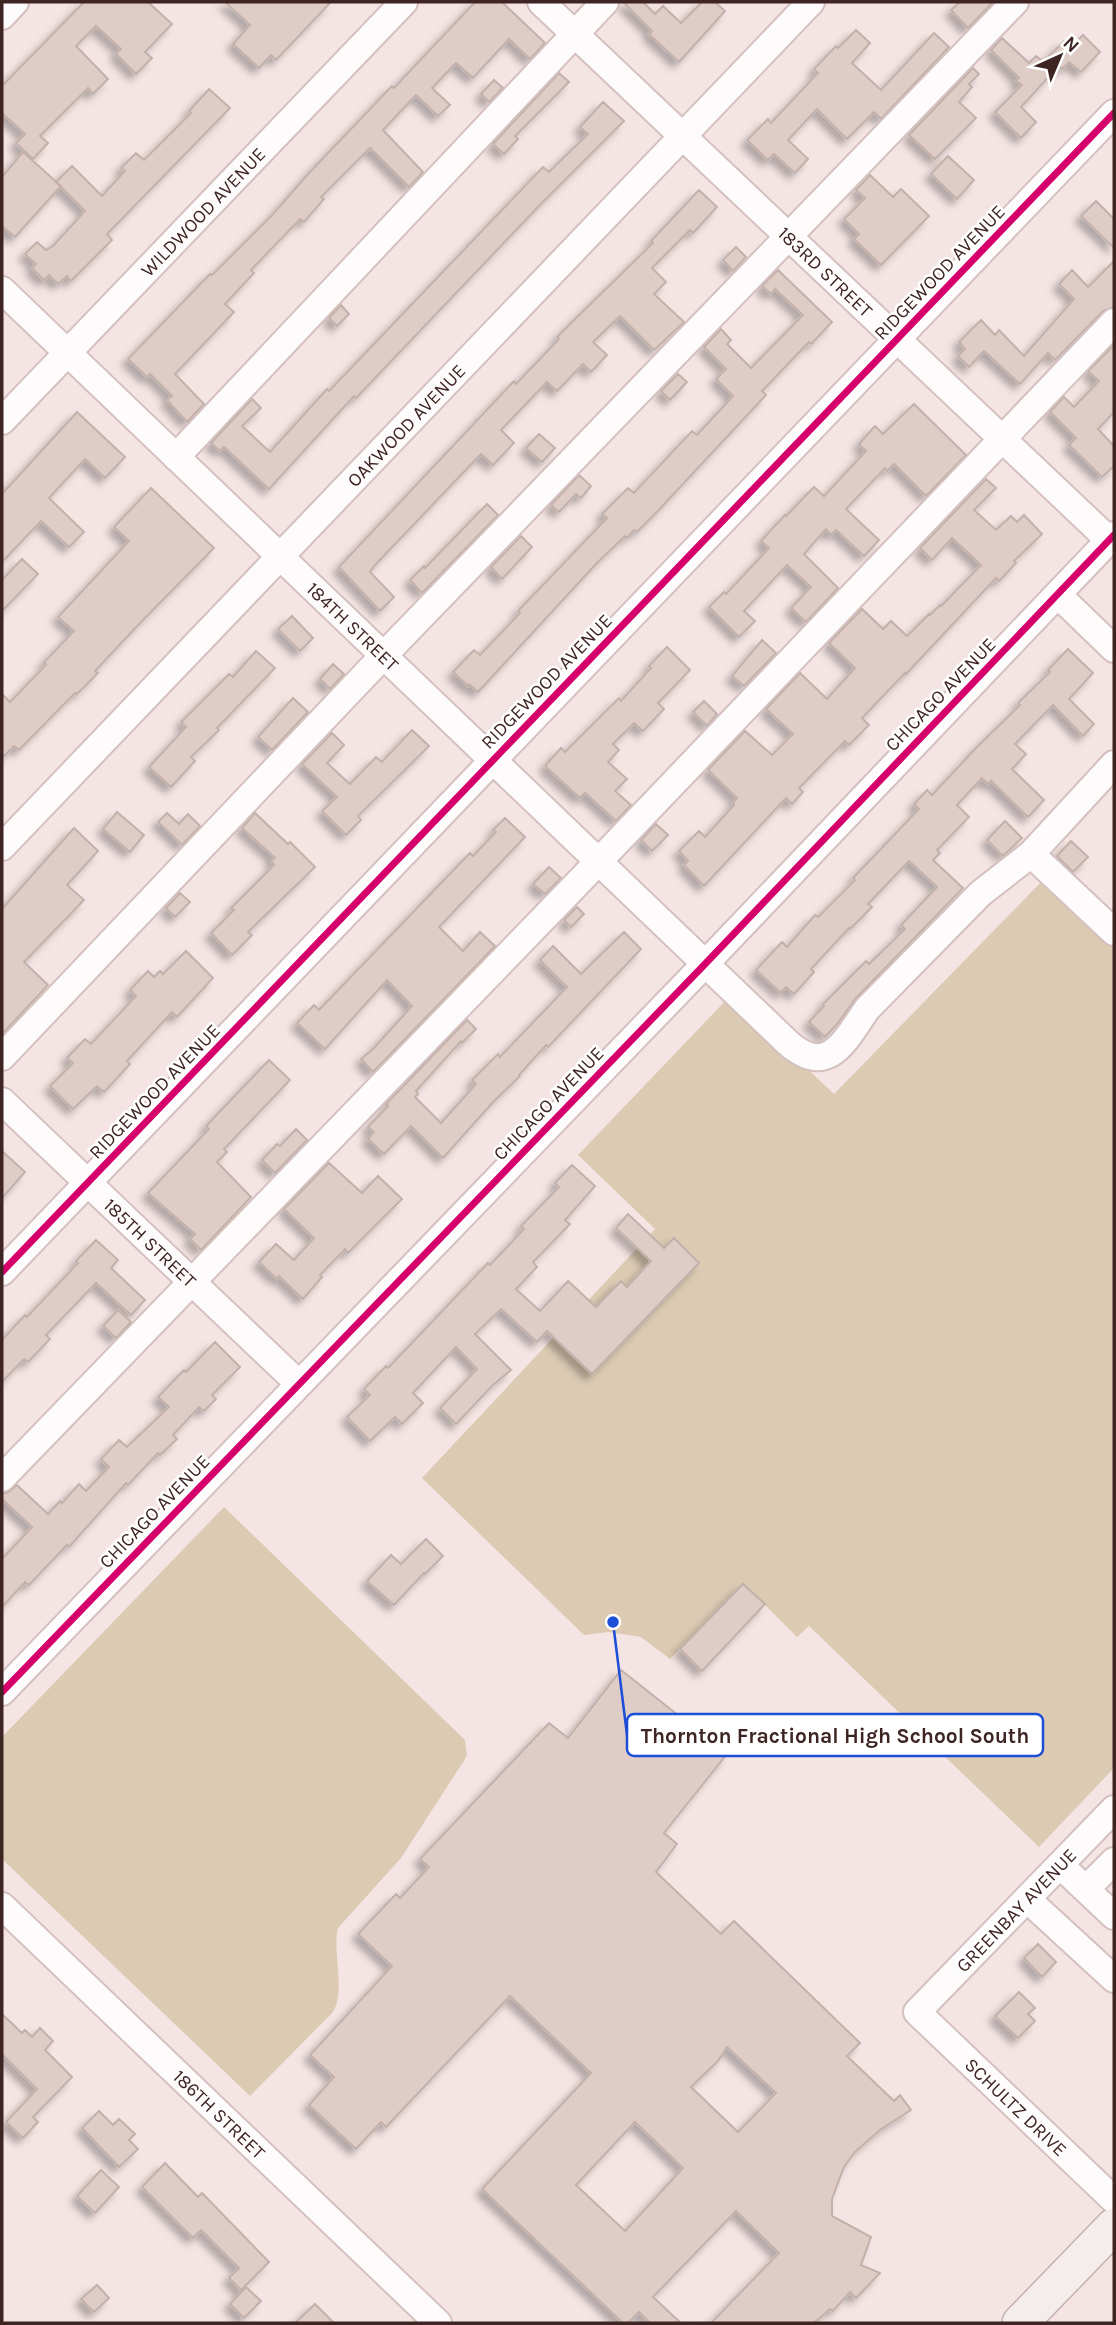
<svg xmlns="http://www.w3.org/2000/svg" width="1116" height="2325" font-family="Karla,sans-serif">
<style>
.green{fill:#dccab3}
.building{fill:#dfccc7;stroke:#c2b1ab;stroke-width:2;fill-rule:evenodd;filter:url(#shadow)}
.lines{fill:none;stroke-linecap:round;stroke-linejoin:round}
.minor-casing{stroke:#d4c0be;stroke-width:30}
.major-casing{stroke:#c4b2b1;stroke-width:38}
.minor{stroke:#fdfbfb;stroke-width:26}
.major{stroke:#f4edec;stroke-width:35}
.cycleway-casing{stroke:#fff;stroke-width:11}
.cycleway{stroke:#d6006c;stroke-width:7}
.labels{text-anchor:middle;stroke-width:5;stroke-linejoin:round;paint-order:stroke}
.street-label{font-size:19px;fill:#3e2523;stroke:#fff}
.leader{fill:none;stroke:#1d4ed8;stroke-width:2.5}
.callout-dot{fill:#1d4ed8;stroke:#fff;stroke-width:2.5}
.callout{fill:#fff;stroke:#1d4ed8;stroke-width:2.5}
.callout-label{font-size:21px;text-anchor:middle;font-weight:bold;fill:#3e2523}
</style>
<defs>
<filter id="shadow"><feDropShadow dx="-6" dy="6" stdDeviation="3.5" flood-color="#0004"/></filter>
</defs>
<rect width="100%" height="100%" fill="#f4e5e4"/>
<path class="green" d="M1045,878L1114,940V1768L1039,1847L809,1626L797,1637L744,1584L670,1659L641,1637L608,1632L584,1635L422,1478L655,1229L578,1155L730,996L834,1094Z
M224,1507L465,1740L467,1756L401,1858L338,1928C332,1953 346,1990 333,2012L250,2096L2,1859V1737Z"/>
<path class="building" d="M84,2H148L172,24L145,52L152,58L136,74L116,54L121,49L96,26L76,46L108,79L93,94L88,88L40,136L48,143L33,159L16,143L25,134L2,113V86Z
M225,2H331L276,60L271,55L259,68L233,44L250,25Z
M475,2H502L545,43L530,59L509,39L473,78L456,63L432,88L450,105L438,116L416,95L383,130L423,172L409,187L370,148L321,197L324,199L304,222L300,219L251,270L254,273L225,304L234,312L175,374L204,404L187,422L167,400L172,396L150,374L147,377L128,359L210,274L212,275L274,213L308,174L392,86L394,88Z
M623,2H643L655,14L663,6L681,23L702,2H715L725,11L679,62L649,34L652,31Z
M960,2H993L968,28L951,10Z
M856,30L870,43L852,63L881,90L934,33L949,47L881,119L874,112L847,139L817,109L788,140L808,159L795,173L774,154L768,160L747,140L768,119L771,123L818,73L814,69L836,46L838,48Z
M1083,35L1100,52L1081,72L1069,62L1062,69L1049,56L1064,41L1071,47Z
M1002,38L1029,63L1036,56L1055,70L1021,107L1036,122L1021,138L995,112L1022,85L1016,81L1019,78L991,50Z
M973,68L979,74L969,84L972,87L959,102L976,118L935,159L909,135Z
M559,73L569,82L515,136L518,139L504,154L493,144Z
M494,80L503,88L489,102L481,94Z
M209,89L230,108L107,234L112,240L71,281L67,276L58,284L49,275L44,280L32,268L36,264L25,254L37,242L46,250L53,246L85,211L56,182L72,166L102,196L125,171L121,168L136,153L144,160L191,113L189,111Z
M603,102L624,121L539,206L356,398L354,396L269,489L224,447L220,451L211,443L252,399L261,408L242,426L270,452L327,389L329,391L543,167L549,172L588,134L580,127Z
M23,152L61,186L15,237L2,226V177Z
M948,156L974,180L957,199L931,174Z
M870,175L893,197L901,189L929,216L881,265L854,239L859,234L844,219L865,198L856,190Z
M699,190L717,207L693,233L690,230L652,268L666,282L654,294L684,322L654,350L620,316L593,342L607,355L591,372L583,364L557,391L547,382L501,430L514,443L493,465L481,454L375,565L370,572L394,597L380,611L339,567L514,381L516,384L559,339L557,337L572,322L653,243L651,241Z
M1096,201L1114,219V248L1081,216Z
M736,247L746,257L733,271L723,260Z
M1114,261V307L1103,311L1055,360L1048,353L1020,384L984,351L969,367L958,356L965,349L959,342L981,320L995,335L999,330L1024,356L1074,299L1059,284L1072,270L1088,287Z
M778,270L832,322L811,344L809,342L762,391L766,395L655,514L637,532L634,530L627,538L625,536L595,565L478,692L469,684L468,686L453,672L474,650L480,655L520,613L518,611L607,518L602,514L628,488L634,493L692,431L697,435L733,396L716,379L726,369L704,347L721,329L731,340L727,344L751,368L803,315L775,289L771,294L762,286Z
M341,305L349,314L337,326L329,318Z
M1114,345V412L1098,429L1114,446V466L1102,477L1069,445L1076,438L1050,412L1064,397L1074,407L1099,381L1088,371Z
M678,374L687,382L670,400L661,391Z
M914,404L966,455L926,496L894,464L887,471L885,468L846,509L879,540L864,556L836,530L831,535L826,529L804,554L838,588L806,622L791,608L811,587L787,565L744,611L755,621L739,637L709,607L724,592L726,594L769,548L761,541L785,515L786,516L814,487L824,496L866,451L859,444L875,426L883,434Z
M77,412L125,457L105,478L85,459L49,498L84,532L69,547L41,521L2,562V494Z
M539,434L555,448L542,462L526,448Z
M579,475L591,486L581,498L576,494L559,512L551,505Z
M986,479L996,488L974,510L996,530L1011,516L1017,522L1024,515L1042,534L1014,561L1016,563L999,581L996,578L906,674L905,673L862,718L869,725L849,745L845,741L799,788L803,792L792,804L786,798L704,886L684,865L688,861L679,851L699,831L705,837L734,805L733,803L737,798L708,770L745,731L772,755L793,734L766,709L800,673L827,699L855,668L829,643L862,609L883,629L891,621L907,636L929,614L930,615L940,605L941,606L981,565L952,538L932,560L920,548Z
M151,488L214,548L140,623L95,671L98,673L77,694L75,693L19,750L14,746L2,758V694L10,702L46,665L44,662L74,631L58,617L129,541L114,527Z
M487,504L498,515L422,593L410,580L424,566L425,568Z
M521,536L532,547L502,579L491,567Z
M22,559L38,574L2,611V580Z
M292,616L313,638L300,651L278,629Z
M762,640L776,653L744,686L732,676Z
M667,647L690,670L658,703L664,709L643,731L634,723L613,744L619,750L608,762L627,779L615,791L631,805L616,821L585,793L580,798L545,766L561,748L565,752L619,698L621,701L651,668L649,666Z
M1068,649L1093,673L1069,699L1094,724L1083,736L1053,705L1015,744L1026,754L1012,769L1044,800L1028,817L991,781L988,784L982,778L957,805L969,817L937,850L940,853L933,860L963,888L856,998L838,1023L825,1037L809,1022L824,1006L823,1004L866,961L869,964L905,929L901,925L937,887L909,861L868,904L872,907L850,929L849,928L811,969L814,972L794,994L786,987L781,993L756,970L782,942L787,947L815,915L818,917L855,880L853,878L919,809L914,804L927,790L932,795L976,748L1020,705L1018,703L1050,672L1048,670Z
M256,651L275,668L217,728L219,730L191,757L195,761L171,787L149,767L186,727L181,722L229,674L233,677Z
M333,664L344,674L330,689L320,679Z
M293,698L308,712L272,750L258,737Z
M704,701L717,714L707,726L693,712Z
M412,730L429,746L358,816L361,820L346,835L322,811L337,797L302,764L332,733L344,745L327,763L350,784L376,757L382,762Z
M117,812L144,835L130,852L103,829Z
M167,813L179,824L188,814L200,826L182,845L158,822Z
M255,813L288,844L290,842L315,867L248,932L252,935L232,955L211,933L234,910L231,908L274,865L271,861L275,858L242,828Z
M505,818L525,837L439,927L463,951L480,932L495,946L373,1072L361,1059L373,1049L412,1006L387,980L325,1049L297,1023L314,1005L319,1010L470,853L473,856L496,832L493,830Z
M1005,821L1022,838L1003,856L987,840Z
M656,824L668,835L652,851L641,840Z
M74,828L98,851L67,885L84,900L24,962L48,985L2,1034V909Z
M1071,841L1088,857L1073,872L1057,856Z
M549,867L561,878L545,894L533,884Z
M180,893L190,902L175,917L166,908Z
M577,907L584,914L571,927L564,920Z
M624,932L641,949L548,1047L546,1045L519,1075L520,1076L494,1101L443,1158L411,1126L384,1154L368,1139L374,1132L368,1127L388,1106L386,1104L467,1020L476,1029L462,1043L461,1041L416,1091L418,1094L415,1097L441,1123L476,1084L472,1080L498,1054L500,1057L567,987L540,960L553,946L581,974Z
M186,951L213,978L177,1017L172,1012L127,1061L130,1064L104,1092L97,1086L73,1109L50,1086L73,1063L67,1058L85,1039L91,1044L136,996L130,990L148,971L154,977L160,971L163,974Z
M269,1060L290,1080L224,1149L227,1152L217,1162L251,1197L201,1250L190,1239L195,1234L148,1193L209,1129L206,1126Z
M296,1129L307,1140L275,1173L262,1160L277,1144L280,1146Z
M2,1151L25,1172L2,1198Z
M329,1163L362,1193L378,1176L402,1199L348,1253L345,1249L320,1275L322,1277L303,1299L279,1276L277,1279L259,1262L276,1244L294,1260L314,1238L284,1209Z
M572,1165L595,1186L565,1220L570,1224L533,1262L537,1267L516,1289L540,1311L568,1281L596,1307L621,1281L627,1287L651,1261L616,1228L628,1214L664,1248L674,1238L699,1263L592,1374L547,1331L537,1342L501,1309L475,1334L511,1370L493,1385L456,1424L440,1408L477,1369L456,1347L413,1393L423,1403L402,1424L395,1417L370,1441L347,1417L370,1395L364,1389L386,1366L388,1368L488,1263L490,1265L524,1229L521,1226L559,1187L555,1183Z
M96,1240L118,1260L111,1268L145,1300L131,1315L96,1283L46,1335L50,1339L28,1362L24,1359L2,1382V1340L25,1315L27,1317L78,1263L76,1261Z
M118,1310L131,1322L116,1338L103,1326Z
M215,1342L240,1367L212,1395L216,1399L204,1411L199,1407L173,1435L177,1439L160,1455L158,1453L128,1485L126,1483L69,1547L67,1545L29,1585L25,1582L2,1607V1559L32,1527L2,1499V1493H7L17,1485L48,1514L60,1501L62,1503L79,1484L86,1491L109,1467L101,1459L119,1440L127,1447L169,1407L158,1397L184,1370L186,1372Z
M426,1539L443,1556L425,1574L424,1573L394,1605L367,1581L391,1555L401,1564Z
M743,1584L765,1604L702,1671L680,1649Z
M621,1670L727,1754L664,1833L677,1844L656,1872L721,1934L734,1921L860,2043L847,2056L894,2101L900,2095L911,2110L881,2129L855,2152L844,2167L832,2199V2216L871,2237L861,2265L880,2273L856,2298L850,2292L833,2311L830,2309L814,2323H711L779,2253L736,2211L653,2297L681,2323H650L639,2312L628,2323H623L482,2189L591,2073L510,1996L386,2127L381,2122L356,2149L309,2105L334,2077L310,2055L392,1966L358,1934L396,1894L400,1898L429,1867L420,1859L549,1723L568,1738ZM727,2047L776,2093L738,2132L691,2087L718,2061ZM635,2122L683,2168L625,2231L576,2185Z
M1038,1944L1056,1962L1042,1977L1024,1958Z
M1019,1992L1035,2008L1028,2014L1035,2021L1018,2038L995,2016Z
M2,2014L22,2033L25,2030L32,2037L40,2028L53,2041L45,2050L72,2077L33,2117L38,2122L23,2138L6,2122L37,2089L2,2054Z
M99,2111L113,2125L119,2119L135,2134L129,2140L138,2149L119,2167L82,2128Z
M165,2163L198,2197L202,2193L269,2262L241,2290L229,2278L239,2268L201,2230L193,2238L142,2187Z
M101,2170L119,2187L95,2213L77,2196Z
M97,2285L109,2298L94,2312L81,2299Z
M246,2287L261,2301L244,2318L230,2304Z
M315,2304L334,2323H295Z"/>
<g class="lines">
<defs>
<g id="minor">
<path id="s1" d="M541,2L1109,540"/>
<path d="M2,16L15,2"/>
<path id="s2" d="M2,290L788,1043C828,1078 845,1041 867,1009L981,893L1031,854L1114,764"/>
<path id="s3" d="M2,421L404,2"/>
<path d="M176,457L605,2"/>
<path d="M1058,595L1114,649"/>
<path id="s4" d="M2,847L811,2"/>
<path d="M1031,854L1114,932"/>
<path d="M2,1057L384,655L1015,2"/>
<path id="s5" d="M2,1101L298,1383"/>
<path d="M2,1272L1114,113"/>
<path d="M2,1478L599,861L1114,322"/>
<path d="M2,1692L706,963L1114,535"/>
<path id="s6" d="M1114,1809L917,2012L1114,2200"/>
<path d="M1060,1865L1114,1916"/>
<path d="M1086,1889L1114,1861"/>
<path d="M1027,1899L1114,1979"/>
<path id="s7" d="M2,1906L438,2323"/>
</g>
<path id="major" d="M1020,2323L1114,2226"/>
</defs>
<use href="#minor" class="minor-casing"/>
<use href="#major" class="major-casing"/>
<use href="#minor" class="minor"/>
<use href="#major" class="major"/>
<defs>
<path id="cycleway" d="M2,1272L1114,113
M2,1692L706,963L1114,535"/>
</defs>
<use href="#cycleway" class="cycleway-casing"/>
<use href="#cycleway" class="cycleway"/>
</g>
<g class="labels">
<g class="street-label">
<text dy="7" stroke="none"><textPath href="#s3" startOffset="290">WILDWOOD AVENUE</textPath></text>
<text dy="7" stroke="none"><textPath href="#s1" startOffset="392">183RD STREET</textPath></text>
<text transform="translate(939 272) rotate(-46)" y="7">RIDGEWOOD AVENUE</text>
<text dy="7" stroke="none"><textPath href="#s4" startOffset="584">OAKWOOD AVENUE</textPath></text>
<text dy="7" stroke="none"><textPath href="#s2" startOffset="486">184TH STREET</textPath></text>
<text transform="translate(546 681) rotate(-46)" y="7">RIDGEWOOD AVENUE</text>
<text transform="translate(940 694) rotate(-46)" y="7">CHICAGO AVENUE</text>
<text transform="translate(154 1091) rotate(-46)" y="7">RIDGEWOOD AVENUE</text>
<text transform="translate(548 1103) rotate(-46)" y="7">CHICAGO AVENUE</text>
<text dy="7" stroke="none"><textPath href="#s5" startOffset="205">185TH STREET</textPath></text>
<text transform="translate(154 1511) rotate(-46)" y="7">CHICAGO AVENUE</text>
<text transform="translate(1016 1910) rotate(-46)" y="7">GREENBAY AVENUE</text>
<text dy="7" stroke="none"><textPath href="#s6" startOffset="420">SCHULTZ DRIVE</textPath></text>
<text dy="7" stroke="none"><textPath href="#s7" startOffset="301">186TH STREET</textPath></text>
</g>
</g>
<path class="leader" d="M613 1622L627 1735"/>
<circle class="callout-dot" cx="613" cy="1622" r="7"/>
<rect class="callout" x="627" y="1714" width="416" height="42" rx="7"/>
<g class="callout-label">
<text x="835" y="1743">Thornton Fractional High School South</text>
</g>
<rect width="1116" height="2325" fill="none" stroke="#3e2523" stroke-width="7"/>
<g transform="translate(1060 56) rotate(44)" stroke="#ffffff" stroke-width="5" paint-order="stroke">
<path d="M0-5L12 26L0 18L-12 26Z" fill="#3e2523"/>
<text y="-10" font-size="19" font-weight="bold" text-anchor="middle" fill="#3e2523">N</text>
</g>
</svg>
